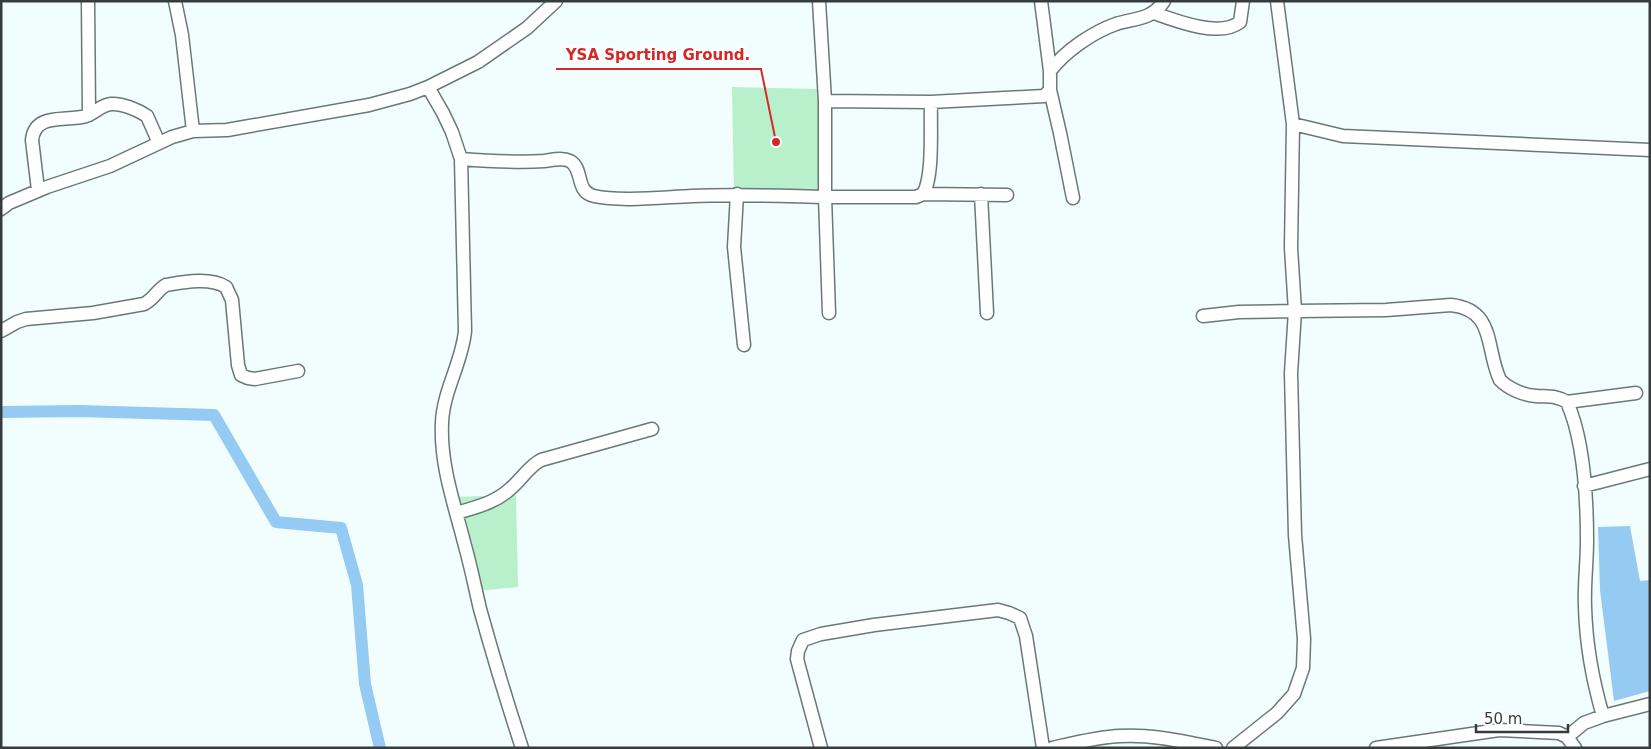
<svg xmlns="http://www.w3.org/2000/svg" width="1651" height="749" font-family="'DejaVu Sans',sans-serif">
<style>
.green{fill:#b7f0ca}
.water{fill:#95caf3}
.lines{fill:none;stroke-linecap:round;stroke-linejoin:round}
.canal{stroke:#95caf3;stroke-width:12}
.minor-casing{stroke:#6b7878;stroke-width:15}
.minor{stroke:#fff;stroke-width:12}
.leader{fill:none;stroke:#d62828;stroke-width:2}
.callout-dot{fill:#d62828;stroke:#fff;stroke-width:2}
.callout-label{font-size:15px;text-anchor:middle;font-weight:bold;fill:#d62828;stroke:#fff;stroke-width:5;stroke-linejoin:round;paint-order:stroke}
</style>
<rect width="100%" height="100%" fill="#f2fefe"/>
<path class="green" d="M732,87L818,89L819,197L734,194Z
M516,495L518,587L477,591L451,497Z"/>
<path class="water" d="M1630,526L1640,581L1650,580V691L1614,701L1600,590L1598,527Z"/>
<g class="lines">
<path class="canal" d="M1,412L79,411L214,415L276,522L341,528L357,585L365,684L380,748"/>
<defs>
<path id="minor" d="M88,1L89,115
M175,1L182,35L193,131
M1041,1L1050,71
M1154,13C1176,21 1220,38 1240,22L1243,1
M428,87L478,62L527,28L556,1
M1050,90L1060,133L1073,198
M825,101L931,102
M1293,124L1343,136L1650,150
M461,159C488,161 516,163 544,161C552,160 562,157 570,161C584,169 575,192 594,196C620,202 665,197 692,196C737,194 781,196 825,197V101L819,1
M38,190L32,140C35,112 66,122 86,116C95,113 101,105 111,104C122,103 138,110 147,116L159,143
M737,194L734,247L744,345
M923,194L1007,195
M981,194L987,313
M1,209L9,203L47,187L110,166L172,137L193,131L227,130L369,105L410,94L428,87L443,113L452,132L461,159L465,331C462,363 443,391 442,423C440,466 455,506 465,546C471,567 475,588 480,609C493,656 507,702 522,748
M829,313L825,197H916L923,194C934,177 930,123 931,102L1044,96L1050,90V71C1065,51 1093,32 1116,24C1135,18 1152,20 1164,1
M1203,316L1239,312L1295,311L1291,248L1293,124L1277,1
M1,331L17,322L26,319L93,313L144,304C154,299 157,290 166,285C184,282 210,277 226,287L232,300L238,365L241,375L248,378L255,379L298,371
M1567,402C1584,440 1587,499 1587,541C1587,563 1584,585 1585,607C1586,642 1593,682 1603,716
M1584,486L1650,469
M457,513C476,507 495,503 510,489C521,480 528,467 541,460L652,429
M1567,737L1584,723L1603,716L1650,704
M821,748L797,659L798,651L803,640L821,634L874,625L998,610L1009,613L1020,618L1026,636L1043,748
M1052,748C1074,743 1097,737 1120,736C1152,734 1185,742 1216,748
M1233,748L1277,713L1294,694L1303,668L1304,639L1295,535L1291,373L1295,311L1386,310L1451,305C1496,310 1485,348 1500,380C1509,389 1523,395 1536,396C1548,397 1556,395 1567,402L1636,393
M1376,748L1499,730L1559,733L1567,737L1575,748"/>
</defs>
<use href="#minor" class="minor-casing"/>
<use href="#minor" class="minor"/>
</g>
<path class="leader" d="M776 142L761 69H556"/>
<circle class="callout-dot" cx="776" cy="142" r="5"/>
<g class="callout-label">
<text x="658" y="60">YSA Sporting Ground.</text>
</g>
<rect width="1651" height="749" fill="none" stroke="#363c3c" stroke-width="5"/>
<path d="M1476 724v8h92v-8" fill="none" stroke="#363c3c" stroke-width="2.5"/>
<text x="1484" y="724" font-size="15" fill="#363c3c" stroke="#ffffff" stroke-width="4" paint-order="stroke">50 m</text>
</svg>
